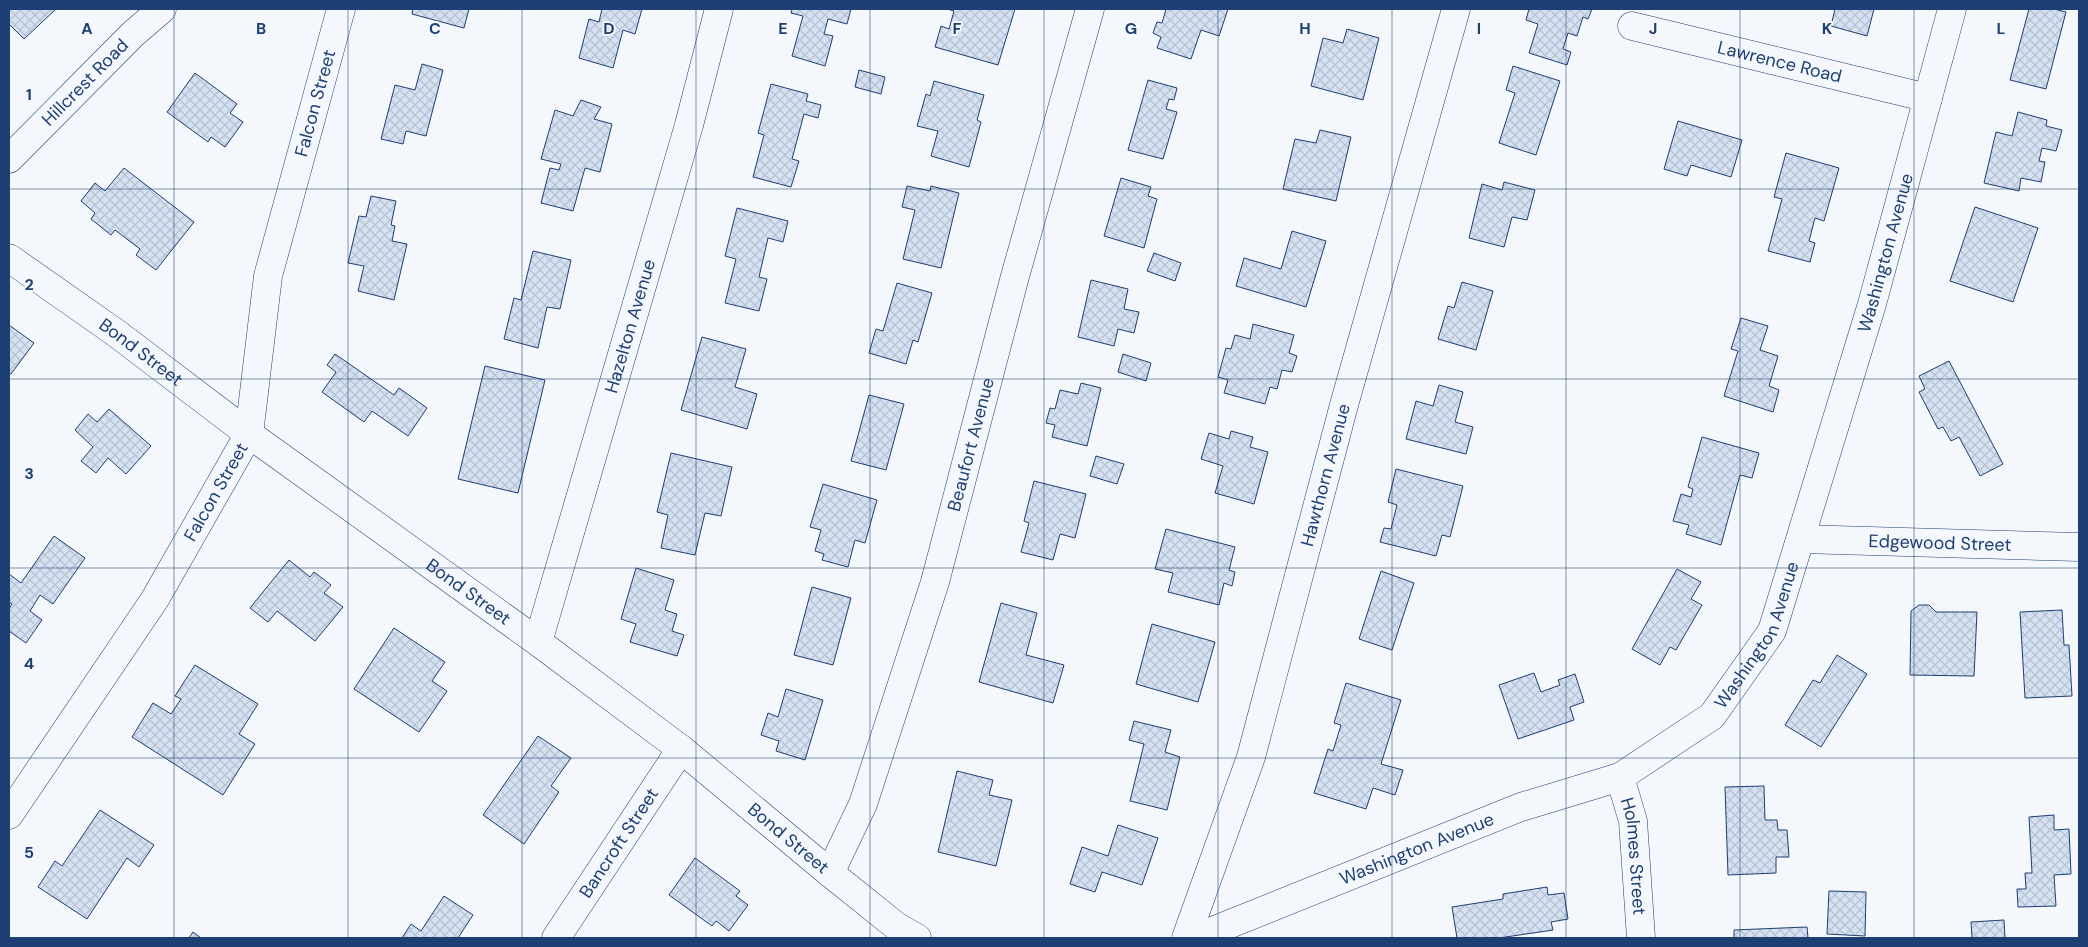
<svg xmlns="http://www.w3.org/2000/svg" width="2088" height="947" font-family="'DM Sans',sans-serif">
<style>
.building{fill:url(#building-cross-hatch);stroke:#1d3f73}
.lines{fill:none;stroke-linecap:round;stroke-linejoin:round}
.minor-casing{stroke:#1d3f73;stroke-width:29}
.minor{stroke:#f4f7fb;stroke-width:28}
.grid{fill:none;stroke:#1d3f73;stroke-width:1;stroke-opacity:0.55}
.labels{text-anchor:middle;stroke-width:4;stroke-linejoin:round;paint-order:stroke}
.street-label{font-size:18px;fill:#1d3f73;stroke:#f4f7fb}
.grid-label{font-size:16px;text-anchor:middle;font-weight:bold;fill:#1d3f73;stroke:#f4f7fb;stroke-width:4;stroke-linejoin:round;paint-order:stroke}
</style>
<defs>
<pattern id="building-cross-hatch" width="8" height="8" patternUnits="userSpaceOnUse" patternTransform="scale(1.25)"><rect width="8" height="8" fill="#d5e0f0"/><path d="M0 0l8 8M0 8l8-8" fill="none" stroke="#b6c1d1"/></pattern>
</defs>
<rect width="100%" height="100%" fill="#f4f7fb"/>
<path class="building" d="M9,9H56L24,39L9,24Z
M413,9H469L464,28L412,14Z
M602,9H642L635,34L623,30L613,68L579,58L589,19L599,22Z
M792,9H851L847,24L828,19L824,34L833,36L825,66L792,56L803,16L791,13Z
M947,9H1015L998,65L935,47L941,26L949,29L954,11Z
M1166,9H1228L1219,36L1201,30L1191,59L1157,48L1161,37L1153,33L1157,22L1162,23Z
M1529,9H1592L1588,19L1583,17L1577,36L1568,33L1563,49L1571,52L1567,65L1529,53L1538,24L1526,20Z
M1835,9H1874L1867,36L1831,26Z
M2029,9H2054L2066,12L2046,89L2010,80Z
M1347,29L1379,38L1363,100L1311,86L1323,38L1343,43Z
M422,64L443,70L426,136L406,131L403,144L381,139L395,85L415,90Z
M1513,66L1560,81L1536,155L1499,143L1515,93L1506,90Z
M859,70L885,77L881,94L855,87Z
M195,73L237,104L230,113L243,122L225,147L211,137L208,142L167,112Z
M1148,80L1177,88L1174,100L1169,99L1166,109L1177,112L1163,159L1128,150Z
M934,81L984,95L977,120L981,122L969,167L931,156L938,131L917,126L926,94L930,96Z
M771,84L808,94L806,101L821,105L818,118L804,114L792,159L799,161L791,187L753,177L764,135L758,133Z
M581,100L601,107L594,119L612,124L600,172L585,168L573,211L541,203L550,168L559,170L561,164L541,159L555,110L573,116Z
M2018,112L2047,120L2046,126L2062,130L2056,151L2042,148L2039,161L2045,162L2041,182L2021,178L2019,191L1984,183L1996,132L2012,136Z
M1678,121L1742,140L1731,177L1691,165L1687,176L1664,169Z
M1320,130L1351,137L1336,201L1283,189L1295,139L1316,143Z
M1786,153L1839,168L1824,221L1815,218L1809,241L1815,243L1810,262L1768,251L1782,199L1774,197Z
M124,168L194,222L156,270L136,255L140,249L115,230L111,235L91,219L95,213L81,201L95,183L105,191Z
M1121,178L1151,187L1148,196L1157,199L1144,248L1104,236Z
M1504,182L1535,190L1527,220L1512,217L1504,247L1469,238L1482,184L1502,190Z
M907,186L930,191L931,186L959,193L941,268L903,259L915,210L902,207Z
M371,196L396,201L391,225L395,226L392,241L407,244L394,300L358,291L364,266L348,263L359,216L366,217Z
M1975,207L2038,228L2013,302L1950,281Z
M737,208L788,221L783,242L768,238L759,277L767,279L759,311L725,303L736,259L725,256Z
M1292,231L1326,241L1306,307L1236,286L1244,258L1281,269Z
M533,251L571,260L560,309L547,307L538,348L504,339L514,298L521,300Z
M1154,253L1181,263L1175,281L1147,271Z
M1091,280L1128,289L1124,309L1139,312L1134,333L1118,329L1114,346L1078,337Z
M1462,282L1493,291L1476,350L1438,339L1448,306L1454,308Z
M897,283L932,293L918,342L913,340L906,364L869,353L876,329L883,331Z
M1741,318L1768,326L1760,350L1778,356L1769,386L1779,390L1773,412L1724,396L1738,351L1731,349Z
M1253,324L1294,335L1289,353L1297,356L1292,372L1282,370L1277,389L1270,387L1265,404L1224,393L1228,380L1218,377L1226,348L1231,349L1235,335L1250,339Z
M9,325L34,343L11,374L9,373Z
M702,337L746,349L735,387L757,394L747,429L681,410Z
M335,354L394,395L399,388L427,408L408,436L372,411L364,422L322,392L336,372L327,365Z
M1123,354L1151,363L1146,381L1118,372Z
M1949,361L2003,464L1980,476L1959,437L1951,441L1943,427L1938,429L1919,392L1925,389L1919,376Z
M485,366L545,380L518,493L458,479Z
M1081,383L1101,388L1087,446L1052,437L1055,425L1046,423L1050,408L1055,409L1060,390L1078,394Z
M1439,385L1463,392L1455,422L1473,427L1466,454L1406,439L1416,401L1433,406Z
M869,395L904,404L886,470L851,461Z
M109,409L151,446L126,474L108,458L96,473L81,461L93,447L75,430L88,414L97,422Z
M1231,431L1253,437L1250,447L1268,452L1254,504L1215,493L1223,466L1201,459L1209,433L1229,439Z
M1702,437L1759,453L1752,478L1740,475L1721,545L1686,534L1689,525L1673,521L1681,494L1691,497L1693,489L1688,487Z
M671,453L732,467L721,516L705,513L695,555L661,548L668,515L657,512Z
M1096,456L1124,464L1117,484L1090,476Z
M1396,469L1463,486L1450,537L1442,535L1436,556L1380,542L1384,528L1391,529L1397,505L1388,502Z
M1034,481L1086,494L1075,538L1060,534L1053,560L1021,552L1029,523L1024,521Z
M823,484L877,500L865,543L855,540L848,567L822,560L824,554L815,551L821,530L810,527Z
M1166,529L1235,547L1229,570L1235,572L1232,586L1224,583L1219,605L1168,592L1173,573L1155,569Z
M54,536L85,558L53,604L40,595L30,611L42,620L26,643L9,631V609L12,604L9,602V574L21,583Z
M289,560L310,577L314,572L331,585L324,593L343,607L315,641L277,611L268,622L250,608Z
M636,568L674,580L665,610L677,614L672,631L684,635L677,656L630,642L636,624L621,619Z
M1677,569L1701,582L1691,599L1702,605L1676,650L1670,647L1660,665L1632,649Z
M1381,571L1414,583L1392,650L1359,639Z
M812,587L851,598L833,665L794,655Z
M1001,603L1037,613L1026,655L1064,665L1053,703L979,682Z
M1919,605H1929L1936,612H1977L1974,676L1910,675L1911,611Z
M2062,610L2064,645H2069L2072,696L2025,698L2020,612Z
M1152,624L1215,642L1198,702L1136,684Z
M394,628L445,662L432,681L447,691L419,732L354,689Z
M1837,655L1867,674L1821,747L1785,725L1813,680L1820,683Z
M195,665L258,704L239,734L255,744L223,795L132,737L153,703L171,714L181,699L175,696Z
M1534,673L1541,692L1560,685L1558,680L1575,674L1584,702L1570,707L1574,720L1518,739L1499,685Z
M1346,683L1401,700L1381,764L1403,770L1395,795L1373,788L1366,809L1314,793L1328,749L1333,751L1341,725L1334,723Z
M786,689L823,700L805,760L776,751L779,741L761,735L768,713L778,717Z
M1134,721L1171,730L1165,752L1180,757L1167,810L1130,801L1144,744L1129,740Z
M538,736L571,758L551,786L559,792L524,844L483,815Z
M957,771L993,780L989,795L1012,800L996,866L938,852Z
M1764,786L1765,820H1777L1778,830H1787L1789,857H1776V873L1728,875L1725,787Z
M100,810L154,845L139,867L127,858L87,919L38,887L55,861L62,866Z
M2054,815V830L2069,829L2071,874L2054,875L2056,906L2018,907L2017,889H2026L2025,873H2032L2029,817Z
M1118,825L1158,838L1142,885L1102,872L1095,892L1070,884L1082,847L1108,856Z
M695,858L740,891L736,896L748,905L729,931L716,921L712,926L669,895Z
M1547,887L1548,895L1564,893L1568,919L1551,922L1553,930L1499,938H1457L1452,907L1503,899V894Z
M1829,891L1866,892L1865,936L1827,934Z
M444,896L473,915L458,938H402L411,924L421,931Z
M2004,920L2005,938H1972L1971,922Z
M1807,927L1808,938H1734V930Z
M193,932L201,938H189Z"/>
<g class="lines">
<defs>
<g id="minor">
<path id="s1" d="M1632,26L1928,98"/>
<path id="s2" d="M9,159L133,34L162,9"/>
<path id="s3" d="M9,258L116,333L249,434L538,642L681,749L830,873L896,926L917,938"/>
<path id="s4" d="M1801,539L2079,547"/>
<path id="s5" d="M538,642L689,125L719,9"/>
<path id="s6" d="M1620,777L1633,821L1641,938"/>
<path id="s7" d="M9,815L155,599L249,434L268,276L341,9"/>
<path id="s8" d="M830,873L863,804L935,582L1014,280L1090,9"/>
<path id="s9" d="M556,938L681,749"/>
<path id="s10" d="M1186,938L1251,757L1344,405L1456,9"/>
<path id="s11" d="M1195,938L1521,807L1620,777L1712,716L1772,631L1872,304L1952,9"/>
</g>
</defs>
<use href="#minor" class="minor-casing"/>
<use href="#minor" class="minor"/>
</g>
<path class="grid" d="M174,9V938M348,9V938M522,9V938M696,9V938M870,9V938M1044,9V938M1218,9V938M1392,9V938M1566,9V938M1740,9V938M1914,9V938M9,189H2079M9,379H2079M9,568H2079M9,758H2079"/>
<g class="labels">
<g class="street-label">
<text dy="6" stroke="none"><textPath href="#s1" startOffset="152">Lawrence Road</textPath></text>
<text dy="6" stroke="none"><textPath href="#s2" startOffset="108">Hillcrest Road</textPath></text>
<text dy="6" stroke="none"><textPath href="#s7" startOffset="789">Falcon Street</textPath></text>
<text dy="6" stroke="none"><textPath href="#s11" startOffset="1064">Washington Avenue</textPath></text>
<text dy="6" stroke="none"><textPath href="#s5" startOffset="329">Hazelton Avenue</textPath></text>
<text dy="6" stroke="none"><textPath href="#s3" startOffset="162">Bond Street</textPath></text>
<text dy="6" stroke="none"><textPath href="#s8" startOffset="452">Beaufort Avenue</textPath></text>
<text dy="6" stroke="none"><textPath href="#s10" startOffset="484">Hawthorn Avenue</textPath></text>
<text dy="6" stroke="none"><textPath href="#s7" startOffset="384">Falcon Street</textPath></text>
<text dy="6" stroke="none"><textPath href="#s4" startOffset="139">Edgewood Street</textPath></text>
<text dy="6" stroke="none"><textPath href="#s3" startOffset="568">Bond Street</textPath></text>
<text dy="6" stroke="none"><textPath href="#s11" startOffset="659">Washington Avenue</textPath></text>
<text dy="6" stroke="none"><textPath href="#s3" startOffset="972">Bond Street</textPath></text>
<text dy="6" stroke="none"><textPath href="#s9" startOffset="114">Bancroft Street</textPath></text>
<text dy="6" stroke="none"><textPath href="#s11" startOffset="239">Washington Avenue</textPath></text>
<text dy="6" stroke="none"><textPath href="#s6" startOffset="81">Holmes Street</textPath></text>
</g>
</g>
<g class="grid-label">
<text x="87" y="34">A</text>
<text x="261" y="34">B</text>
<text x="435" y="34">C</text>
<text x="609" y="34">D</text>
<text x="783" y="34">E</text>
<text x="957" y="34">F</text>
<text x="1131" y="34">G</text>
<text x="1305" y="34">H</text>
<text x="1479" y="34">I</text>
<text x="1653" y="34">J</text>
<text x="1827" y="34">K</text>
<text x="2001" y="34">L</text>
<text x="29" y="100">1</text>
<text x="29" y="290">2</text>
<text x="29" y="479">3</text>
<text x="29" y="669">4</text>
<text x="29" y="858">5</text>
</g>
<rect width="2088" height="947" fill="none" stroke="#1d3f73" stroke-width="20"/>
</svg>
